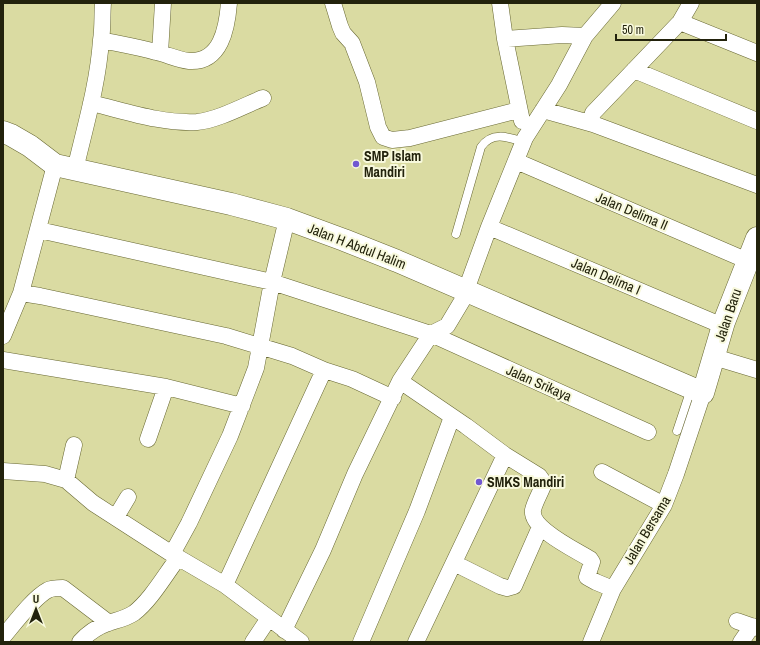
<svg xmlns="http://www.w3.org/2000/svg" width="760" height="645" font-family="'Archivo Narrow',sans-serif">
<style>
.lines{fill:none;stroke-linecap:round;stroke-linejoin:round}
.lane-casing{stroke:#686833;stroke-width:9}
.street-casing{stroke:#686833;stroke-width:17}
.secondary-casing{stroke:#686833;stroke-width:23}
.lane{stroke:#fff;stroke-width:8}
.street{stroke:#fff;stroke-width:16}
.secondary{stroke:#fff;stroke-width:22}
.poi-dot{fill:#7158d1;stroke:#f8f9dd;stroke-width:1.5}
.labels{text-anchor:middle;stroke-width:4;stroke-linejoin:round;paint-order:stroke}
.poi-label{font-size:14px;font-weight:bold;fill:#22220c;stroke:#f8f9dd;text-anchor:start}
.street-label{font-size:14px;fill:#22220c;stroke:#f8f9dd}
</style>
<rect width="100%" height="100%" fill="#dadba2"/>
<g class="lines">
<defs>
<path id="lane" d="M456,234L481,147C492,131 508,137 524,142
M677,431L691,389"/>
<path id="street" d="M333,3L340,26L343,33L352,43L367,82L378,127L383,137L392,140L410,138L519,110
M500,3L505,39L522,121
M680,22L757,53
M505,39L562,35L585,36
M101,40C120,44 138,47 156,52C166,54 178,60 189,61C221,63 227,28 229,3
M160,53L163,3
M634,70L757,121
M91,103C125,111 162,124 197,122C218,120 243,106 263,98
M543,110L593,124L757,185
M593,124L591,119L593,113L680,22L691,3
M516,161L748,261
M55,165L21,293L40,296L226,336L292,356L324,370L352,379L393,398
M75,170C85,127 98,84 101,40C103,28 102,15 103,3
M489,227L723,326
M39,230L272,282L431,334L648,432
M3,336L21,293
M714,357L757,370
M3,360L166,387L242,406
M400,381L466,426L505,455L539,476L544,483C541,492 535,501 533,510C530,529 576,550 590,559L592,562L587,577L596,582L613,589
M148,439L166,387
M3,471L45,474L66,480L93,503L172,554L225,585L301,642
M602,472L664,505
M66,480L74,445
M116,517L128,497
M172,554L189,523L230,436L256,368L272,282L287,219
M454,563L500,586L507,588L514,586L540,527
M225,585L324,370
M737,621L757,628
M284,630L323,550L355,474L400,381L431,334L447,326L462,301L489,227L525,138L559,85L585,36L613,3
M3,637C14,624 33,598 48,590C52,588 58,588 63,588L109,623
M80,642C88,633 97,627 108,623C117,620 125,619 134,613C151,600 165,575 178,558
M253,642L269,618
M361,642L417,511L452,417
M416,642L505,455
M591,642L613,589L664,505L676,474L703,393
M741,642L752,626"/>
<path id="secondary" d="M3,132L11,135L30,146L55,165L231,204L287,219L344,240L397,261L703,393L724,322L757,238"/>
</defs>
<use href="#lane" class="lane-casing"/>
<use href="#street" class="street-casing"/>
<use href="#secondary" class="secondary-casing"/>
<use href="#lane" class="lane"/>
<use href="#street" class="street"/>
<use href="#secondary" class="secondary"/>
</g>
<g class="poi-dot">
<circle cx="356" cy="164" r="4"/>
<circle cx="479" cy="482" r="4"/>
</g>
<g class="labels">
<g class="poi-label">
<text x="364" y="161">SMP Islam<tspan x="364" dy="16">Mandiri</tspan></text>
<text x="487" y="487">SMKS Mandiri</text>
</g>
<g class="street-label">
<text transform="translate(632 211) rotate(23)" y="5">Jalan Delima II</text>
<text transform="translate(357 246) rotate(21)" y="5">Jalan H Abdul Halim</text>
<text transform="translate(606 276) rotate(23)" y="5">Jalan Delima I</text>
<text transform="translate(728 315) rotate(-71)" y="5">Jalan Baru</text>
<text transform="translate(539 383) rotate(24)" y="5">Jalan Srikaya</text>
<text transform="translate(647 530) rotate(-59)" y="5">Jalan Bersama</text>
</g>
</g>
<rect width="760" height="645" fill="none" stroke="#22220c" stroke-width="8"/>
<g transform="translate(36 609)" stroke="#f8f9dd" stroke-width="3" paint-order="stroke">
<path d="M0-3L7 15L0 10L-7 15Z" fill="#22220c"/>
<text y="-6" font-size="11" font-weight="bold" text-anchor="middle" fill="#22220c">U</text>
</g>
<path d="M616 34v6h110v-6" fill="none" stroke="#22220c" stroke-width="2"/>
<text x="622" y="34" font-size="12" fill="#22220c" stroke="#f8f9dd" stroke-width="3" paint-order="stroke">50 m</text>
</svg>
